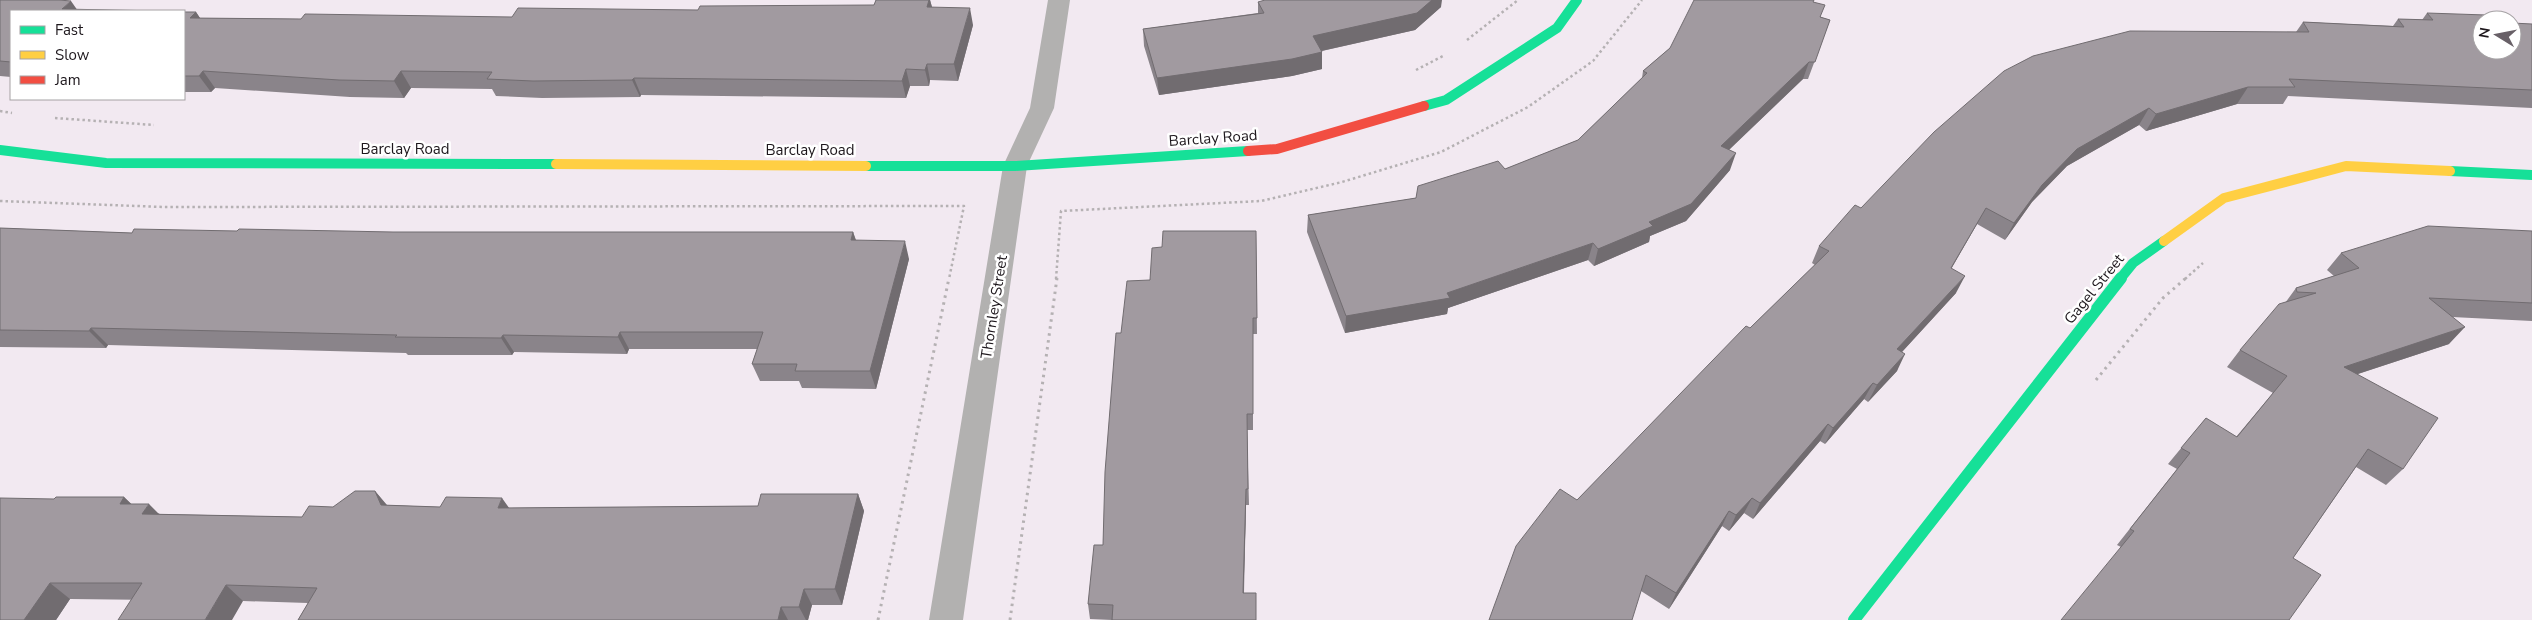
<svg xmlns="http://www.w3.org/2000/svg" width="2532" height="620" font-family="'Nunito Sans',sans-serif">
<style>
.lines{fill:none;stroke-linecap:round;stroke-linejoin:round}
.path-far1{stroke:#b5b1b3;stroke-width:2.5;stroke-dasharray:2.5 3;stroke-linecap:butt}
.path{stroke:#b5b1b3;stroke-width:3;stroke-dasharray:2.5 4.5;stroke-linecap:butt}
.street{fill:#b2b1b0;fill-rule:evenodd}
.fast-far1{stroke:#16e098;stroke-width:10}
.fast{stroke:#16e098;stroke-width:12}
.slow{stroke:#ffcf43;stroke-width:10}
.jam{stroke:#f24e42;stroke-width:10}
.wall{fill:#8a848a}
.shaded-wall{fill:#716c70}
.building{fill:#a19aa0;stroke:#716c70}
.labels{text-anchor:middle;stroke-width:5;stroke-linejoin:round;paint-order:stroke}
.street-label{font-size:15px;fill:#1d171c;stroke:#fff}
</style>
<rect width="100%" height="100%" fill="#f2e9f1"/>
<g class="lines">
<path class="path-far1" d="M1467,40L1518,0
M1416,70L1443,56
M0,111L12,113
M55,118L154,125
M0,201L164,207L964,206L949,279
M1056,279L1061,211L1261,201L1342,182L1441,152L1528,107L1593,61L1642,0
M2185,279L2203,263"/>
<path class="path" d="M2096,380L2163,298L2186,278
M878,620L949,278
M1010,620L1057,278"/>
<path class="street" d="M1048,0H1070L1054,108L1027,166L963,620H929L1003,166L1030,108Z"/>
<path class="fast-far1" d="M1424,106L1446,100L1557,28L1577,0
M0,150L106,163L556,164
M866,166H1015L1248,151
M2450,171L2532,175
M2120,279L2133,263L2164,241"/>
<path class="fast" d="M1854,620L2121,278"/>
<path class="slow" d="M556,164L866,166
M2164,241L2224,198L2346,166L2450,171"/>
<path class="jam" d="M1248,151L1277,149L1424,106"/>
</g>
<path class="wall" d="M0,0L77,10L11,11V77L0,76Z
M876,0H930L932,7L973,25L958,81L930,80L929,86H910L906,98L641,95L640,97L542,98L496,96L492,89L411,88L404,98L350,97L215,88L211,92H184V12H196L200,18L301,19L512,17L698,10L874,5Z
M1258,2L1441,7L1415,30L1322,51V69L1292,76L1159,95L1144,46L1143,29L1258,13Z
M1813,2L1821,17L1830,20L1808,79H1803L1729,150L1730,170L1686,221L1650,236L1649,242L1594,266L1588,260L1448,308L1447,314L1345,333L1307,232L1308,215L1416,198L1505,169L1578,140L1642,78L1643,71L1670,48Z
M2427,13L2482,50L2532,24V108L2288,96L2283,104H2237L2146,131L2139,125L2067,166L2032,202L2005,240L1977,224L1951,268L1956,293L1902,352L1897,371L1868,402L1864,399L1825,444L1820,441L1753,519L1744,513L1729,531L1722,526L1669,609L1641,591L1577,500L1750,328L1815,265L1812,263L1819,246L1861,208L2296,32L2303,22L2393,26L2398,19L2422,20Z
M0,228L132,233L393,232H853L856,240L909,259L876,389L802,388L799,381H760L752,364L757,349H629L627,354L514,352L512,355H408L406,353L108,345L106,348L0,347Z
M1256,231L1257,334H1253V430H1247L1249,505H1246L1244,593H1256V620H1112L1090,619L1088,604L1103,545L1121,333L1150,280L1162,247Z
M2532,231V321L2452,317L2449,344L2358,374L2403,469L2386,485L2356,467L2293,558L2121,547L2117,545L2177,469L2168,464L2206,418L2236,437L2273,393L2227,367L2240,350L2285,303L2296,288L2334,276L2327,270L2341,253Z
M375,491L387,505L440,507L509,508L758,506L858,494L864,511L842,605H812L808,620H298L308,603L243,601L70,599L56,620H0L54,499L124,497L131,504L160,514L302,517L333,507Z"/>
<path class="shaded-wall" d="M929,0H930L934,15L927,7Z
M1432,0H1442L1441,7L1415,30L1312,53L1313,36Z
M71,1L78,11L62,9Z
M970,8L973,25L958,81L954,64Z
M196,12L207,29L190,18Z
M1322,52V69L1292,76L1159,95L1157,78Z
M1809,62L1803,79L1715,163L1721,146Z
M927,64L930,80L929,86L925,70Z
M906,69L910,86L906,98L902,81Z
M203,71L215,88L211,92L199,76Z
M401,71L411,88L404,98L394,81Z
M634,78L641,95L640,97L632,80Z
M2248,87L2237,104L2146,131L2156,114Z
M2149,108L2139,125L2067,166L2032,202L2005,240L2014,223L2042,185L2077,149Z
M1736,153L1730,170L1686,221L1650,236L1649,242L1594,266L1598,249Z
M1986,208L1977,224L1942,285L1951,268Z
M853,232L859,250L851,240Z
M905,241L909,259L876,389L870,371Z
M1593,243L1588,260L1448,308L1447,314L1345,333L1346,316L1447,293Z
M1965,276L1956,293L1889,366L1897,349Z
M2465,327L2449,344L2330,383L2344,367Z
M91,328L108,345L106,348L89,331Z
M620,332L629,349L627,354L618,337Z
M503,335L514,352L512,355L501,338Z
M1905,354L1897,371L1868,402L1877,385Z
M1873,383L1864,399L1825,444L1833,428Z
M1828,424L1820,441L1753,519L1760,503Z
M1246,489V505L1243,608V593Z
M375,491L389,508L381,505Z
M858,494L864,511L842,605L835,589Z
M124,497L142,514L120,504Z
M502,498L514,515L498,508Z
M1752,498L1744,513L1729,531L1736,515Z
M149,504L166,521L142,514Z
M1729,511L1722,526L1669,609L1676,593Z
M50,583L70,599L56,620H24Z
M226,585L243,601L232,620H205Z
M804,589L812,605L808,620H806L799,607Z
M781,607L788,620H778Z"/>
<path class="building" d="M0,0H59L71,1L62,9L161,11H11V62L0,61Z
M876,0H929L927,7L970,8L954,64H927L925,70L906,69L902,81L634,78L632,80L533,81L487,79L492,72L401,71L394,81L339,80L203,71L199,76H184V12H196L190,18L301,19L305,14L512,17L518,8L698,10L700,6L874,5Z
M1265,0H1432L1417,13L1313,36L1322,52L1292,59L1157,78L1143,29L1264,13L1258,2Z
M1694,0H1814L1813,2L1825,5L1820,17L1830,20L1815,62H1809L1721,146L1736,153L1691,204L1649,222L1653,226L1598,249L1593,243L1447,293L1450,298L1346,316L1308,215L1416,198L1418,186L1498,161L1505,169L1578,140L1647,73L1643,71L1670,48Z
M2427,13L2486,15L2490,20H2482V50H2512V23L2532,24V90L2289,79L2295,87H2248L2156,114L2149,108L2077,149L2042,185L2014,223L1986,208L1951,268L1965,276L1897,349L1905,354L1877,385L1873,383L1833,428L1828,424L1760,503L1752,498L1736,515L1729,511L1676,593L1646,575L1632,620H1489L1516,546L1560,489L1577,500L1746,326L1750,328L1829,251L1819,246L1855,205L1861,208L1934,132L2004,71L2033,56L2130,31L2309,32L2303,22L2404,27L2398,19L2433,20Z
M2428,226L2532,231V303L2429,298L2465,327L2344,367L2438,418L2403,469L2368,449L2293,558L2321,575L2289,620H2061L2134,531L2130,529L2190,453L2181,448L2206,418L2237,437L2287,376L2240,350L2279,304L2316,293L2297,292L2296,288L2359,268L2341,253Z
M0,228L132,233L134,229L237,231L239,229L393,232H853L851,240L905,241L870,371H795L797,364H752L763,332H620L618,337L503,335L501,338L395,337L397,335L91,328L89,331L0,330Z
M1163,231H1256L1257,318H1253V414H1247L1248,489H1246L1243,593H1256V620H1112L1113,605L1088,604L1094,545H1103L1105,472L1116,333H1121L1127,281L1150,280L1152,248L1162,247Z
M355,491H375L381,505L440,507L446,497L502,498L498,508L758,506L761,494H858L835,589H804L799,607H781L778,620H298L317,588L226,585L205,620H118L142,583H50L24,620H0V498L54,499L56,497H124L120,504H149L142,514L302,517L309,506L333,507Z"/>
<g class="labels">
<g class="street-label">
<text transform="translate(1213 138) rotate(-4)" y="5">Barclay Road</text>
<text x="405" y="154">Barclay Road</text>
<text x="810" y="155">Barclay Road</text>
<text transform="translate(2094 289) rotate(-51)" y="5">Gagel Street</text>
<text transform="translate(994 307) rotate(-81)" y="5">Thornley Street</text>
</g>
</g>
<rect x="10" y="10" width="175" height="90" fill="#ffffff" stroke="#a5a2a4"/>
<rect x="20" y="26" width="25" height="8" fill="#16e098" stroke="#a5a2a4"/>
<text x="55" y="35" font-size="15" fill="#1d171c">Fast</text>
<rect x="20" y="51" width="25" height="8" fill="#ffcf43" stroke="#a5a2a4"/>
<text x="55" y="60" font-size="15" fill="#1d171c">Slow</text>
<rect x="20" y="76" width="25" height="8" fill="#f24e42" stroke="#a5a2a4"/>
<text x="55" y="85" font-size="15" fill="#1d171c">Jam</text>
<g transform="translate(2497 35) rotate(280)"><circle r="24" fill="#ffffff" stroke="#a5a2a4"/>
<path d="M0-4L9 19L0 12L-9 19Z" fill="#686067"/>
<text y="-8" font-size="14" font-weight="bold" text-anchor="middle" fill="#1d171c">N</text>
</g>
</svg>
